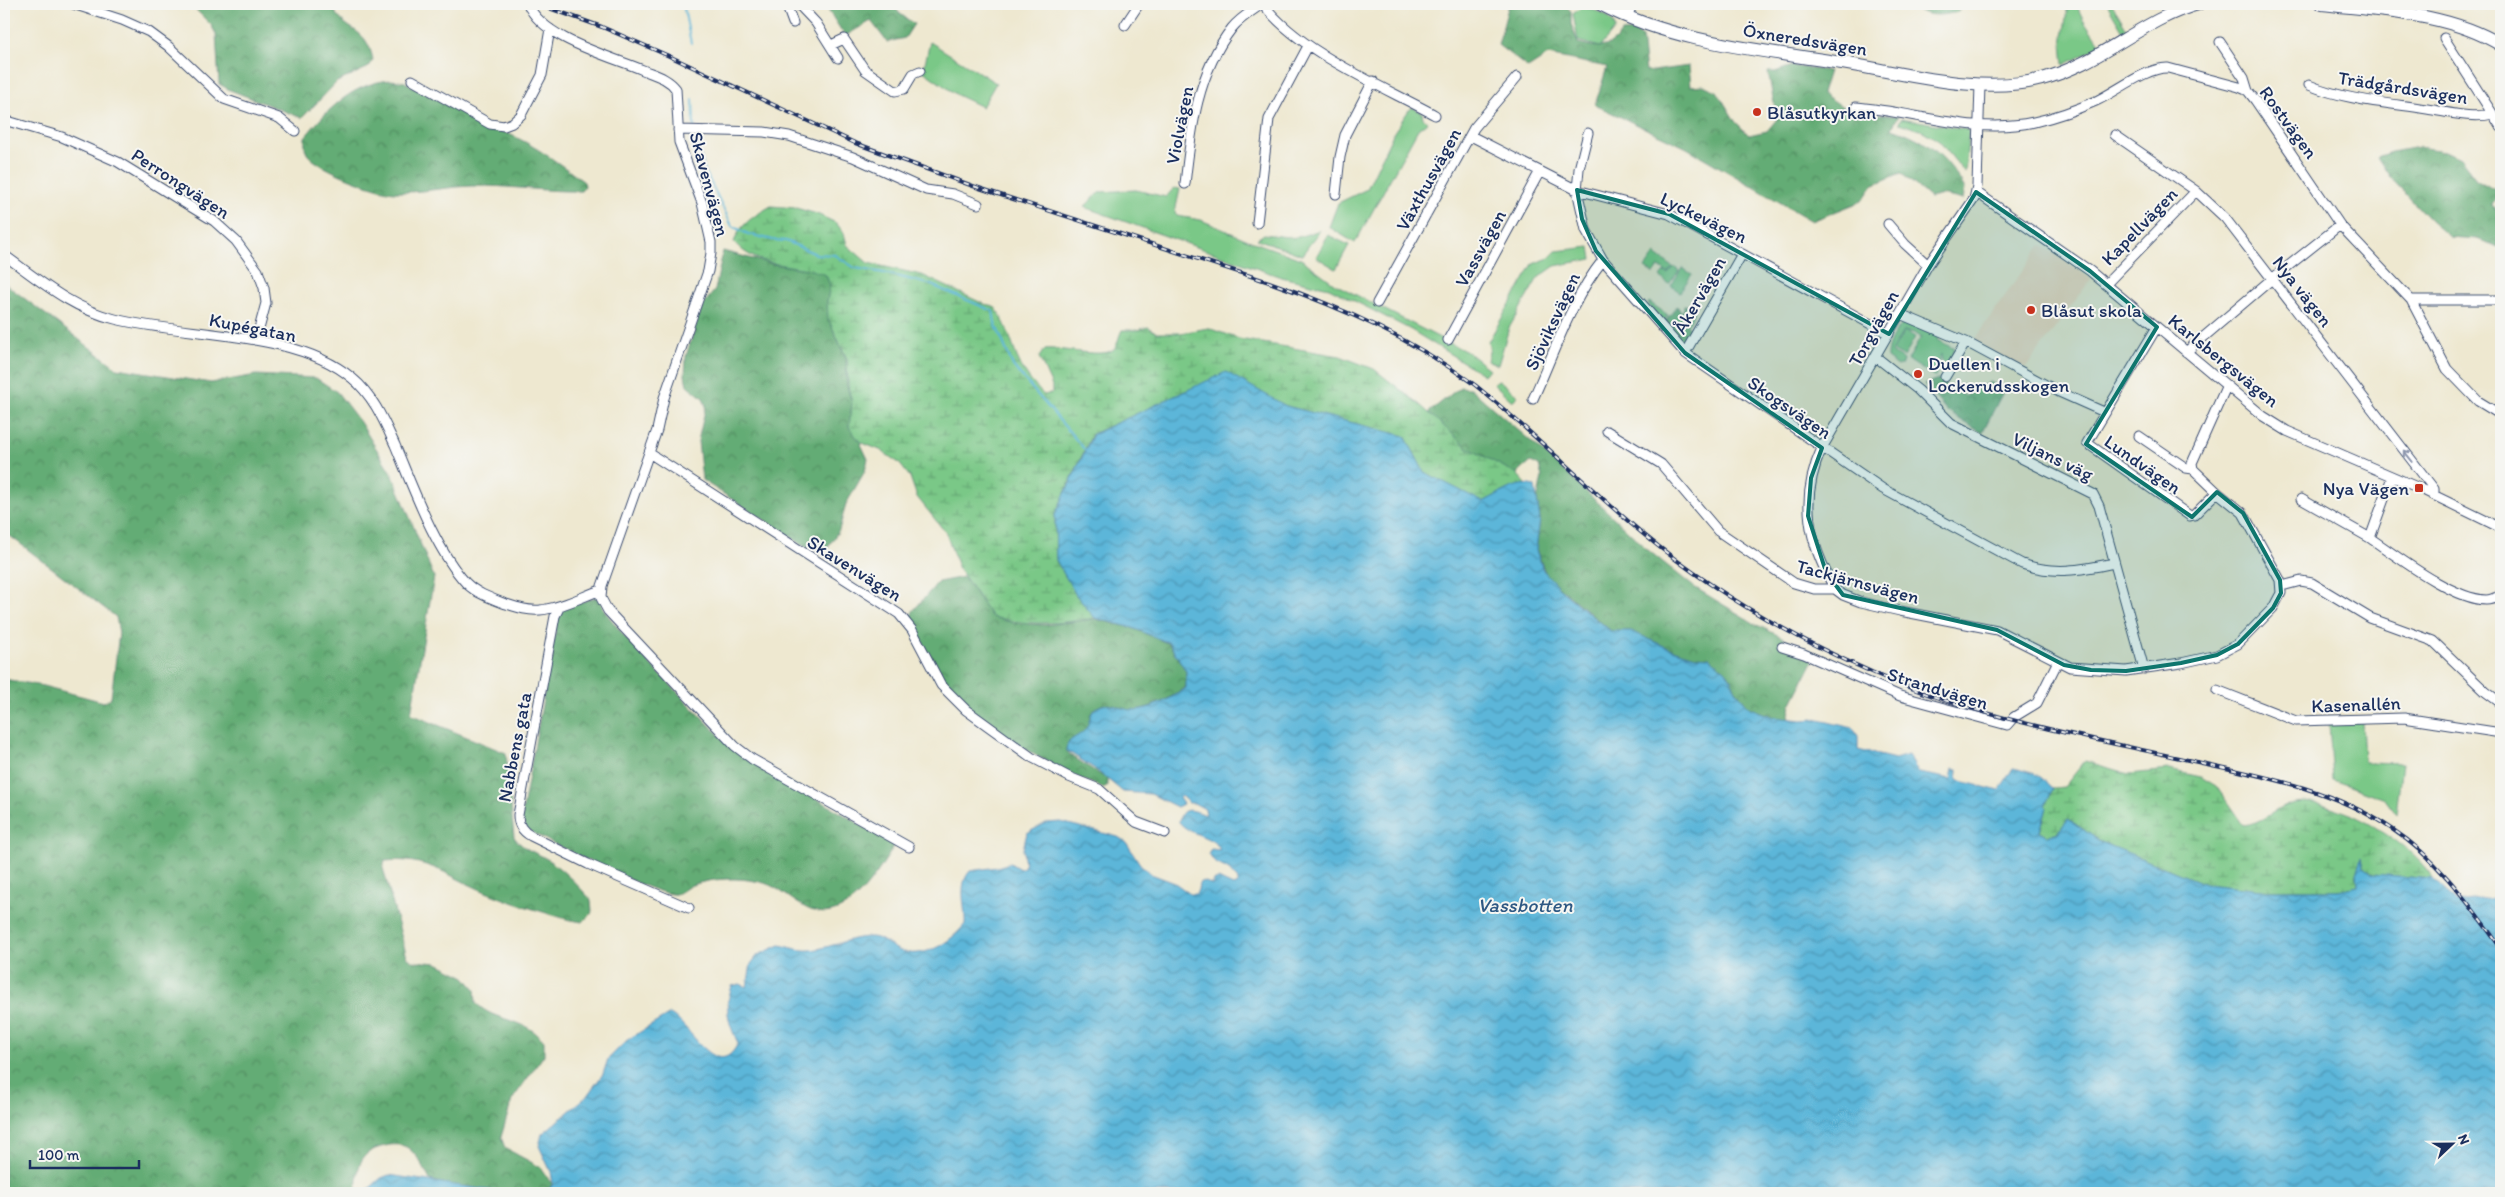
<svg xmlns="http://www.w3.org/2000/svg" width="2505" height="1197" font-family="Itim,sans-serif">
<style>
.built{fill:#f2d5bd}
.green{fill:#7ac887;stroke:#4a7c72}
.forest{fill:url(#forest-crowns);stroke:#3f6e69}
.wetland{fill:url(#wetland-marsh);stroke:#4a7c72}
.water{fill:url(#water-waves);stroke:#3c729c}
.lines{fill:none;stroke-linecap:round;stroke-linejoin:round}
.stream{stroke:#5cb6d9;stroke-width:2}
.street-casing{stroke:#3b4b6f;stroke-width:11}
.secondary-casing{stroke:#3b4b6f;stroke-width:14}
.street{stroke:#fff;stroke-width:9}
.secondary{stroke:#fff;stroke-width:12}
.rail-casing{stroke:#1b2f5e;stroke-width:4}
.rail{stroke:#f6f6f2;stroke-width:2;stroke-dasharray:5.5;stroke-linecap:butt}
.oneway{stroke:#8d97ae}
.marked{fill:#0f766e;fill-opacity:0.2;stroke:#0f766e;stroke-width:4;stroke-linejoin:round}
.poi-dot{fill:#c8321e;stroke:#f6f6f2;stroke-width:2}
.labels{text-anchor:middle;stroke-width:4;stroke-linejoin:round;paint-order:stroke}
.street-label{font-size:19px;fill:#1b2f5e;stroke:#f6f6f2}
.poi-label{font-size:19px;fill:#1b2f5e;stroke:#f6f6f2;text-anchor:start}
.water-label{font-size:20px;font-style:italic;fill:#2e5883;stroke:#f6f6f2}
</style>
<defs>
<pattern id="forest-crowns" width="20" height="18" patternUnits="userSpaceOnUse" patternTransform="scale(1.25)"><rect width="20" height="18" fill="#63ac74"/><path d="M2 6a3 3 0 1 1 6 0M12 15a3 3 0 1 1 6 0" fill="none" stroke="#518c62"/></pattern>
<pattern id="wetland-marsh" width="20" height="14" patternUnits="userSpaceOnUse" patternTransform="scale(1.25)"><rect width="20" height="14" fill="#7ac887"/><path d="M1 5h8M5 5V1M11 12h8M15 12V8" fill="none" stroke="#63a372"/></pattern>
<pattern id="water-waves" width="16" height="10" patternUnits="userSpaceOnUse" patternTransform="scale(1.25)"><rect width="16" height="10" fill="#5cb6d9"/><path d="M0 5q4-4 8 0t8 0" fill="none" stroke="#4b94b3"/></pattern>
</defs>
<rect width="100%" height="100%" fill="#f6f6f2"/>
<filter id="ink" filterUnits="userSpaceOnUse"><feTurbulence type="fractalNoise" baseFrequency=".02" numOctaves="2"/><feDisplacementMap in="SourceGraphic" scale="10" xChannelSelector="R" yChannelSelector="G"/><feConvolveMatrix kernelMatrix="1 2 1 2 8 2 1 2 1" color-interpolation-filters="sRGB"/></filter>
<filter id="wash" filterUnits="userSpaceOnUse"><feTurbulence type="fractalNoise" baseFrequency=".0096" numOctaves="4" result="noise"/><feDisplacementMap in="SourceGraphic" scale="20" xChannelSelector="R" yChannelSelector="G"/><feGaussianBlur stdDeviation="1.12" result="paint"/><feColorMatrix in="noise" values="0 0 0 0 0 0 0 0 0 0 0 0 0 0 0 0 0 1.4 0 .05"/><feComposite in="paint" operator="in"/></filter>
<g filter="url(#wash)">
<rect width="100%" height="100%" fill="#eee8d0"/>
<path class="built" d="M2041,245L2091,279L2026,368L1973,341Z"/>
<path class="green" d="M2068,4H2076L2083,19L2101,46L2064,65L2062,44Z
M2107,4H2112L2128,31L2124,33Z
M1583,6C1595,11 1614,15 1615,29L1600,47L1578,41L1573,14Z
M930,42L996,83L982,107L957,95L923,71Z
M1411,107L1422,112L1423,118L1427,122L1418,129L1355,243L1329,227L1338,203L1367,189L1394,132Z
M1901,118L1969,130L1965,173L1939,141L1923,131L1899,123Z
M1174,188L1180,189L1175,212L1177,216L1201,220L1248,240L1301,259L1335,284L1467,352L1489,369L1484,375L1411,330L1329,288L1281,277L1084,207L1100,192L1136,190L1166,197Z
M1320,230L1302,255L1257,239L1264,234L1295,238Z
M1328,235L1349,245L1336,269L1316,257Z
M1590,247L1592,259L1555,266L1538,278L1509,328L1498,365L1487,360L1490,348L1488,342L1533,264L1549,258L1556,251Z
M1655,254L1673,267L1668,273L1659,267L1654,274L1645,268Z
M1674,267L1679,271L1669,284L1660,277L1664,272L1668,274Z
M1682,268L1692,274L1680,292L1671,286Z
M1649,302L1668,315L1663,322L1648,304Z
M1907,322L1939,335L1937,340L1955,349L1948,363L1942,362L1941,354L1935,377L1908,360L1921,337L1914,333L1903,331L1891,352L1903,360L1902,364L1898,366L1887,358C1886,346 1896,326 1907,322Z
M1904,331L1915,337L1904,357L1893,351Z
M1499,380L1518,396L1512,401L1493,383Z
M2362,721L2364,762L2402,763L2396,814L2385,799L2333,780L2329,724Z"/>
<path class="forest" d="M190,4H338L335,8L336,14C350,33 367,28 373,60L369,67L337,82L302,118L230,90L219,84L216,34L211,25Z
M824,4H893L899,13L914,24L905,38L887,42L871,21L845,36Z
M1509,4H1564L1571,11V24L1578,43C1599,48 1608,51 1622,32L1636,31L1642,37L1646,72L1689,66L1691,86L1703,85L1717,91L1735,121L1749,135L1767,131L1777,119L1768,72H1775L1792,66L1829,71L1822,93L1849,111L1898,116L1892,128C1926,139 1948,157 1965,189L1963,200L1943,195L1930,198L1901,173L1874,184L1862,201L1812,221L1685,147L1595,105L1607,67L1548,55L1528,68L1498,45Z
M1909,4H1963L1958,12C1940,16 1924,18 1909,4Z
M391,80L405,82L489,127C523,136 556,161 584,182L585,186L581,191C544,192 508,185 471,186C446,187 420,193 395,192C377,191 319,169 308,155C304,150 305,143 305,137C328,109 353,83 391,80Z
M2418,147L2445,151L2460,158L2476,179L2500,193L2492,204L2501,215V248L2477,239L2450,237L2430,220L2390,177L2377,157L2392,152Z
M723,251L772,264L814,270L826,275L830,285L827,302L828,318L846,359L847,386L852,403L849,427L860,442L868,459L865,471L846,504L839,530L826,550L808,548L702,480L698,441L706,406L703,398L687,385L685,375L686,356L702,306L715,290Z
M4,283L117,368L211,383L256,375L316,378L337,392L360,422L393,476L434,577L411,714L506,753L514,837C524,851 537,852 550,861C565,872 579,886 591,900L592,913L583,922L570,920C539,911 508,902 479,889C445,874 425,857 385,861L383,868L407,957L412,961L437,963L465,977L475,989L476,1003C495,1023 523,1016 544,1041V1055L512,1100L501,1137L505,1148L540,1167L552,1184L547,1192C509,1196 467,1190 430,1180C424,1169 419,1156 408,1148C402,1144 392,1144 385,1146C357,1152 358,1168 356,1193H4V679L43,686L104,702L111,698L119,633L116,617L10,536H4Z
M1684,305L1693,306C1696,314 1691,319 1687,326L1692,331L1688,340L1680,341L1664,323L1677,306L1681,312L1684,309Z
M1937,379L1955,392L1966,395L1990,382L2004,390L1982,433L1948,412L1924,385Z
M1460,387L1470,388L1557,464L1648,550L1694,587L1757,625L1817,654L1791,705L1788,719L1773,717L1750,708L1739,695L1726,671L1709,657L1695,656L1666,647L1631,631H1611L1547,577L1536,549L1540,519L1537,501L1542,477L1539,466L1531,462L1517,474L1468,448L1428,413Z
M964,577L992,617L1014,623L1045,625L1095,619L1133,628L1169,644L1186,671V687C1171,698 1152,709 1133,710C1121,710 1110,699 1096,708C1089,712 1091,721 1087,728C1082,735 1072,738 1067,745L1066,750L1070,755L1107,779V786L1103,788C1051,768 981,727 946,683C932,664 923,640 910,620L913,611L938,582Z
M598,596L606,613L630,643L732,748L895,845C880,868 860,905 831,912C804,918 784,886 760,882C738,877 714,878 692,885C687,887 681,893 676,894C658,898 549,841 527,830L522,821V814L558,617L562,609Z"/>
<path class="wetland" d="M771,206L796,208L817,214L836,223L844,233L847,245L868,263L922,275L984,304L994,306C1011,327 1011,352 1026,374C1031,382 1038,389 1044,395L1052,393V386L1039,357L1045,349C1061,347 1106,360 1115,348C1118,343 1119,335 1122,330H1138L1148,327L1157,333H1181L1208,328L1239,339L1340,356L1374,369L1420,405L1468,448L1517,474L1527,485L1512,487L1483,502L1424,472L1405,436L1286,406L1226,373L1092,434L1055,515L1056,560L1076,595L1095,618C1059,624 1027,626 992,617L958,567L946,533L917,497L910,477L899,463L880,450L860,442L849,427L852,403L848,386L847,359L828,318L827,302L830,285L826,275C794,261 759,271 734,242C741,223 754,216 771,206Z
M2085,761L2129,774L2169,770L2201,777L2216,786L2243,825C2261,824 2274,809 2291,804C2331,792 2415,845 2433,879L2373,874L2364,867L2362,858L2357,874L2358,886L2338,890H2261L2205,884L2101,842L2068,819L2058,832L2047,836L2040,831L2047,808L2045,806L2053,788L2064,787Z"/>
<path class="water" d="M1226,372L1286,406L1405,436L1424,472L1483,502C1496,496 1520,478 1535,487L1540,519L1536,550L1543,570L1562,591L1593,617L1611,631H1631L1666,647L1695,656L1709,657L1726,671L1739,695L1750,708L1773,717L1802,720L1815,719L1853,728L1858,736V750L1895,759L1908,755L1919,773L1951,779L1953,769L1958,770L1957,780L1999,791L2013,768C2021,770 2036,772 2044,780C2047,784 2047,786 2053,788L2045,806L2047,808L2040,831L2047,836L2058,832L2068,819L2101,842L2205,884L2261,890H2338L2358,886L2357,874L2362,857L2364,867L2373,874L2433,879L2457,902L2501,896V1193H536L547,1192L553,1184L551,1172L539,1146L542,1134L586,1097L603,1074L608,1059L627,1040L670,1014C690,1024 718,1085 738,1043C728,1022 724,1009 732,986L740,984L747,987L751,964L758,955L780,945C791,947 799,951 811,950C830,948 848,938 867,937C880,936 888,945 898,950C923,961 951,942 965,924C966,906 957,886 970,871L997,867L1010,863L1020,869L1025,866L1023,849L1027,833L1046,823L1061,822L1118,837L1126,842L1140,864L1151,874L1175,883L1190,894H1196L1198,890L1199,883L1203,881L1213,885V881L1218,879L1233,886L1237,884L1238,880L1229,870L1216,863L1208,855L1211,849L1220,850C1215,836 1190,836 1179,822C1181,804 1195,811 1206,815L1205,809L1194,803H1189L1181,796L1179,798L1183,804L1177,807L1151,794L1123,792L1095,769L1066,750C1067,739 1076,738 1083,732C1091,725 1088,714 1096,708C1109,699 1120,710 1133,710C1151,710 1172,698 1186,688V671L1169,643L1133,628L1095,618L1076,595L1056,560L1055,515L1093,434Z
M389,1175L508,1193H364L381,1178Z"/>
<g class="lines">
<path class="stream" d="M683,4L691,43
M693,99L694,127
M695,134L704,169L732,226L748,234L773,240L786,241L816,254L835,255L855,268L884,273L929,284L993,311L995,323L1013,366L1085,450"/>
</g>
</g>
<g filter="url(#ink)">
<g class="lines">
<defs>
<path id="street" d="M73,4L122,20L149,32L168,46L224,99L279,118L295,131
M528,4C542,39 610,56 643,70C655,75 668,78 676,89L679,142L702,203L711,242V253L708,271L664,398L657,430L602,586L601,598L608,611L735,746L752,759L909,847
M786,4L793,23
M798,4L816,23L838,58
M1263,4C1301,53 1380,85 1435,115
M1627,16L1633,4
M1125,25L1139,4
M2444,38L2501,127
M2220,42L2244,78L2248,91
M831,45L844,39L865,70L895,91L904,89L913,74L920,71
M412,80L490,124L504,126L512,123L521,115L542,75L550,29
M2309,85C2345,100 2388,103 2427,109C2448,112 2471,119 2493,114
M1856,107C1916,112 1974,135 2034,122C2056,117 2076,110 2096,101C2116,92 2147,67 2168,68L2239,87L2248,91L2255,100L2340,225L2411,300L2447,369L2478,401L2501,415
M4,120L62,137L118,162L214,221L236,241L258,271L264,288L266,303L256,340
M678,130L764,132L789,136L853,157L926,190L953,194L978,204
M1588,133L1579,169L1577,190L1586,230L1603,260L1685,353L1883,489L2022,564C2054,575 2081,570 2114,563
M2115,135L2196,191L2225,218L2434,489V495
M1471,136L1577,190L1669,214L1889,334
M1185,184C1191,130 1197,73 1232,28C1240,18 1252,11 1262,4
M1976,192L2090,271L2263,416L2287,431L2419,488L2501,528
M1336,194L1340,157L1345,135L1373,81
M1257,223L1269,119L1308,46
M1888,224L1905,244L1928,265
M4,255C39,280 72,309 115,319C187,337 295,330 352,378C373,395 384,421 395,445C413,488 435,549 466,583C476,593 490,598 503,603C516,607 526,611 540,610C561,608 581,597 601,590
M2106,284L2196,191
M2411,300H2501
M1377,303L1474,128L1517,77
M1900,314L1966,342L2059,392L2104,412
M2157,327L2087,443L2190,516L2194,515L2217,492
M1448,340L1540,171
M2186,352L2273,278L2340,225
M1685,353L1742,254
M1876,357L1918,390L1951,423L2093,494L2099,506L2144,669
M1945,377L1966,342
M1533,399C1554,353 1571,300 1603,260
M1607,431L1661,464L1718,531L1794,583L1814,589H1835L1843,595L1861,602L1900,611L1997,630L2070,667L2126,671L2181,663L2217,655L2238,644L2273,608L2281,593L2280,580L2243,513L2217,492L2193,469L2186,468L2139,436
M649,453L899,614L912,630L941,685L966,710L1031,757L1069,777L1099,789L1136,822L1165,833
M2193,469L2192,463L2226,387
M2392,477L2370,538C2398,557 2452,599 2486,600C2492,600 2497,597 2501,595
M2301,499L2370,538
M2282,586L2301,581L2312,583L2370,618L2433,641L2486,692L2501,703
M1835,589C1808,542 1799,499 1822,448L1928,265L1974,199L1977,186L1980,84
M560,606L555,616L518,815C518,825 522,831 531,836L588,864L689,908
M1782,647L1804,654L1900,696L2007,725L2014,717L2037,703L2058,661
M2217,690L2296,721L2404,718L2501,733"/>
<path id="secondary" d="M1600,4C1676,44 1764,50 1848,64C1909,74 1981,95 2042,79C2099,64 2143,19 2198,4
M2322,4C2381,11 2449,13 2501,45"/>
</defs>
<use href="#street" class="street-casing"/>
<use href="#secondary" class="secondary-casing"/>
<use href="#street" class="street"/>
<use href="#secondary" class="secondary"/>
<defs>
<path id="rail" d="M538,4L602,27L669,56L855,143L973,186L1269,282C1343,308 1412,339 1475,385C1533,432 1585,485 1642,533C1712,591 1791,637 1874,673C1973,717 2082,736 2188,760C2257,775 2332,788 2392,829C2439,860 2469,904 2501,948"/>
</defs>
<use href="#rail" class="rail-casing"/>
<use href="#rail" class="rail"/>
</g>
<defs><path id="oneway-shaft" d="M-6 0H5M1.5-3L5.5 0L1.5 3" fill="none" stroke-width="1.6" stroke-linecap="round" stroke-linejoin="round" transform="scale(1.25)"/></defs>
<use class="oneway" href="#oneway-shaft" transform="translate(2408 456) rotate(-128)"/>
</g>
<path class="marked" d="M1577,190L1669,214L1889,334L1976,192L2090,271L2157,327L2086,444L2192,517L2217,492L2243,513L2280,580L2281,593L2273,608L2238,644L2217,655L2181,663L2126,671L2091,670L2064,665L1997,630L1843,595L1826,572L1808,516L1811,478L1822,448L1685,353L1596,251L1582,219Z"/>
<g class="poi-dot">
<circle cx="1757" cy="112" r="5"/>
<circle cx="2031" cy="310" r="5"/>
<circle cx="1918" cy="374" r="5"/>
<rect x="2414" y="483" width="10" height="10" rx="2.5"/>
</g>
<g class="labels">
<g class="street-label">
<text transform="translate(1805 39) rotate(9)" y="7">Öxneredsvägen</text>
<text transform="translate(2403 87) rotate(9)" y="7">Trädgårdsvägen</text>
<text transform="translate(2289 122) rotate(54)" y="7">Rostvägen</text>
<text transform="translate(1179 125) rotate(-79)" y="7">Violvägen</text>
<text transform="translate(1428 179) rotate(-61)" y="7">Växthusvägen</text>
<text transform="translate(181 183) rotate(33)" y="7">Perrongvägen</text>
<text transform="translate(710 184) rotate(75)" y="7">Skavenvägen</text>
<text transform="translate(1704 217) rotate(26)" y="7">Lyckevägen</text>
<text transform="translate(2139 226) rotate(-46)" y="7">Kapellvägen</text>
<text transform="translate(1480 248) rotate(-61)" y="7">Vassvägen</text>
<text transform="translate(2303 291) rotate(52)" y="7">Nya vägen</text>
<text transform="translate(1699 295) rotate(-60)" y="7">Åkervägen</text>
<text transform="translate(1552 321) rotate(-65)" y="7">Sjöviksvägen</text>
<text transform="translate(253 327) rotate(11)" y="7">Kupégatan</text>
<text transform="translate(1873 328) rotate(-61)" y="7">Torgvägen</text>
<text transform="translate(2224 360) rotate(39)" y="7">Karlsbergsvägen</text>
<text transform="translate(1790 407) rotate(34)" y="7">Skogsvägen</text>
<text transform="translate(2053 456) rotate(26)" y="7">Viljans väg</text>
<text transform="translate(2143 464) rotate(35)" y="7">Lundvägen</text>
<text transform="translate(855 568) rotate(32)" y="7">Skavenvägen</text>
<text transform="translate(1858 581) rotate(15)" y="7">Tackjärnsvägen</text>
<text transform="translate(1938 688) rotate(17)" y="7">Strandvägen</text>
<text transform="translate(2356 704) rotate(-2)" y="7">Kasenallén</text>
<text transform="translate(514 747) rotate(-79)" y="7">Nabbens gata</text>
</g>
<g class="poi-label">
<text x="1767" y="119">Blåsutkyrkan</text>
<text x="2041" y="317">Blåsut skola</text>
<text x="1928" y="370">Duellen i<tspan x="1928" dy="22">Lockerudsskogen</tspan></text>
<text x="2409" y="495" text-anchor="end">Nya Vägen</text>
</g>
<g class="water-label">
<text x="1525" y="912">Vassbotten</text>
</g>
</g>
<rect width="2505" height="1197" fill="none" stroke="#f6f6f2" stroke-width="20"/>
<g transform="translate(2452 1144) rotate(68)" stroke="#f6f6f2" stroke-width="4" paint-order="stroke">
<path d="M0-4L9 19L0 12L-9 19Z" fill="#1b2f5e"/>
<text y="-8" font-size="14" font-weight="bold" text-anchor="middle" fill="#1b2f5e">N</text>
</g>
<path d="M30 1160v8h109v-8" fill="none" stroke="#1b2f5e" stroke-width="2.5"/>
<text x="38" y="1160" font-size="15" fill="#1b2f5e" stroke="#f6f6f2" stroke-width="4" paint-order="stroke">100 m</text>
</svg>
